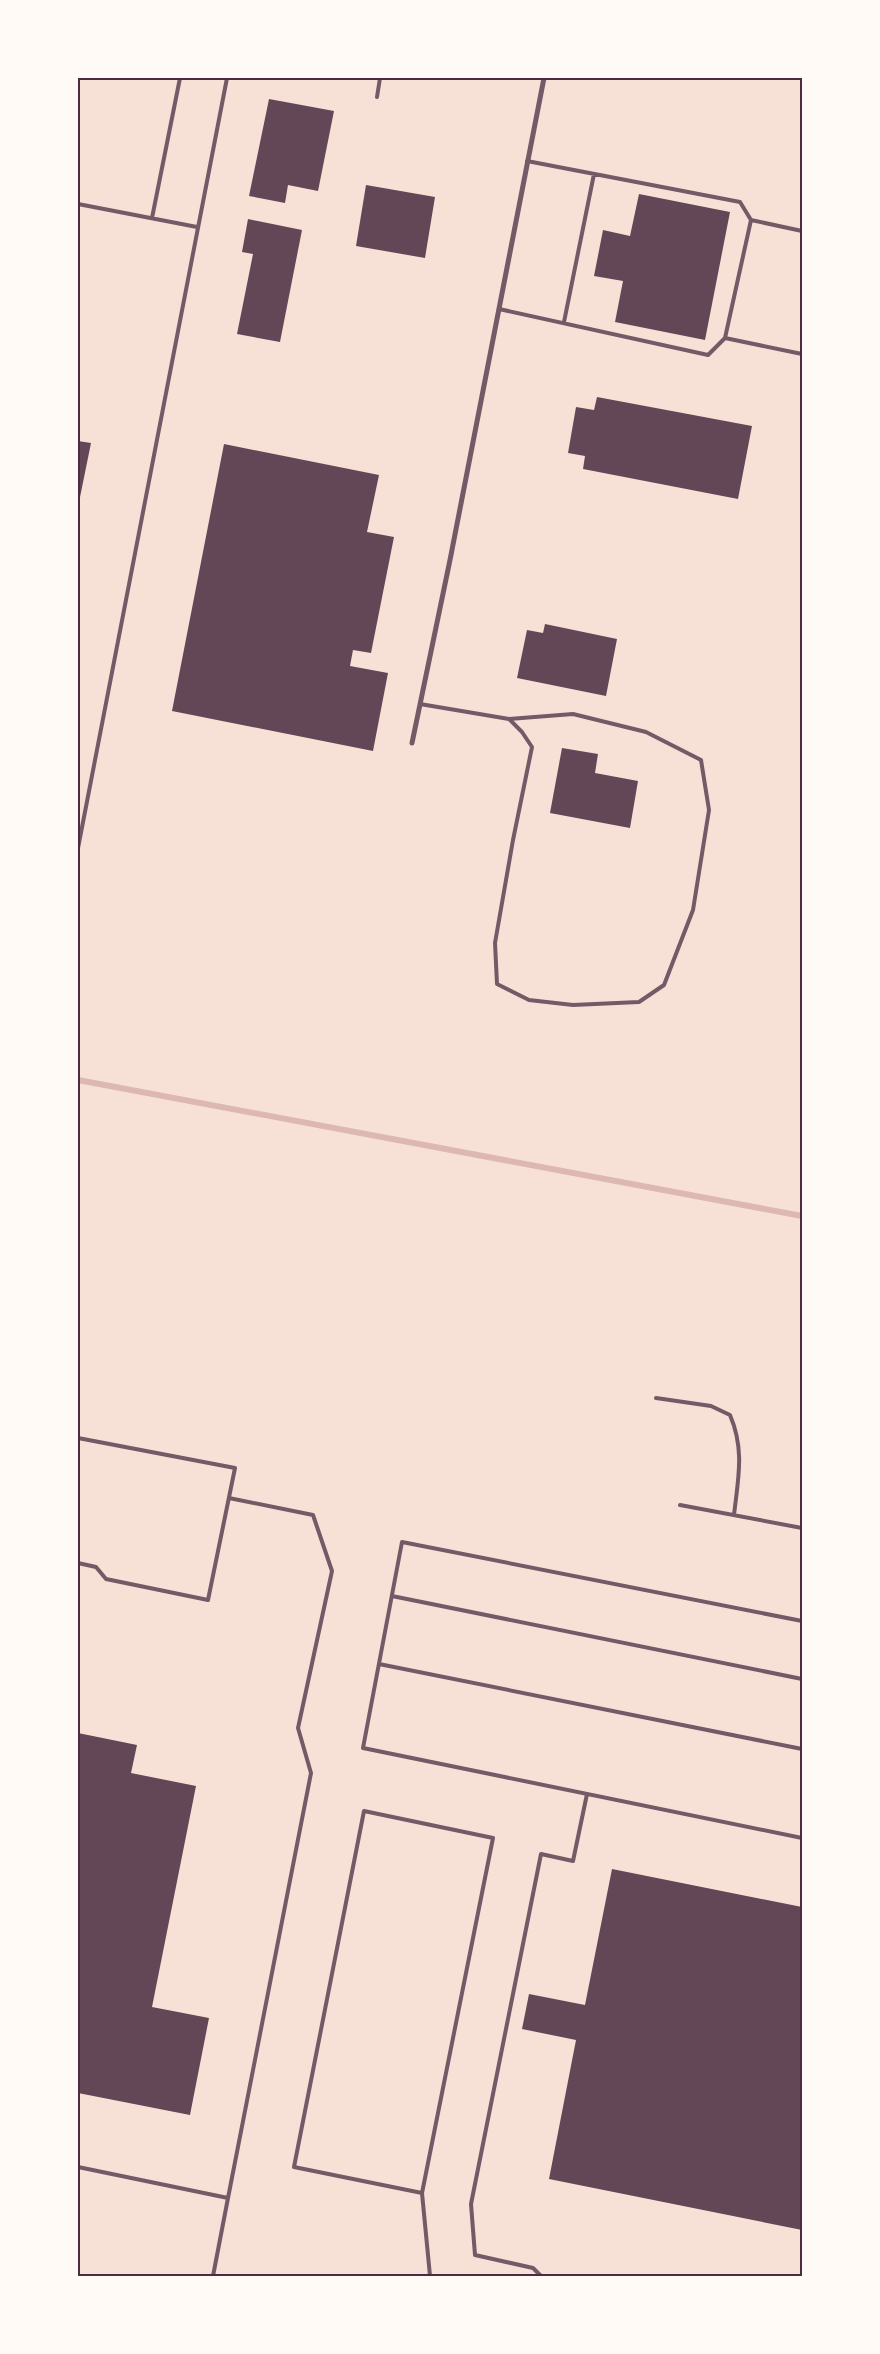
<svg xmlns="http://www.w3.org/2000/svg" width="880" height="2354" font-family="'Fira Sans',sans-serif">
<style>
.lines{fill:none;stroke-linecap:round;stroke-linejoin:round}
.stream{stroke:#dcb8b0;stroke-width:6}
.building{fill:#644757}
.service{stroke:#755966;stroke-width:4}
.minor{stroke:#755966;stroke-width:5}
.neatline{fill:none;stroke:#4a2c40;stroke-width:2}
</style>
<rect width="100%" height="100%" fill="#f7e1d7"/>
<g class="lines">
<path class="stream" d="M78,1080L802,1216"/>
</g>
<path class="building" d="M269,99L334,111L318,191L288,185L285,203L249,196Z
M366,185L435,197L425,258L356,246Z
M639,194L730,212L705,340L615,322L623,281L594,276L603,230L630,236Z
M248,219L302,230L280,342L237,334L253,254L242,252Z
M597,397L752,426L738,499L583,469L585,456L568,453L576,407L594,410Z
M78,441L91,443L78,507Z
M224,444L379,475L367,532L394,537L371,653L353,650L350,666L388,673L373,751L172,711Z
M545,624L617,639L606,696L517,678L527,630L543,633Z
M562,748L598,754L595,773L638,781L630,828L550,813Z
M78,1733L137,1745L131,1773L196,1786L152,2007L209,2018L190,2115L78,2093Z
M612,1869L802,1907V2230L549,2179L576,2040L522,2029L529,1994L585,2005Z"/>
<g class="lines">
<path class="service" d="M377,97L380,78
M527,161L740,202L751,220L802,231
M78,204L197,227
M152,218L180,78
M499,309L708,355L725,338L802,354
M564,322L594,174
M725,338L751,220
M420,704L509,719L522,732L532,747L513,840L495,943L497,984L529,1000L573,1005L639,1002L664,985L693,910L709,810L701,760L646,732L573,714L509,719
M78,848L227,78
M656,1398L711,1406L730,1415C745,1450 738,1479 734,1515
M78,1438L235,1468L208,1600L106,1579L96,1567L78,1563
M680,1505L802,1528
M392,1596L802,1679
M802,1621L402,1542L363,1748L802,1838
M379,1664L802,1749
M78,2167L228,2198L213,2276
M422,2193L294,2167L364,1811L493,1838L422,2193L430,2276
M228,2198L311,1773L298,1728L332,1571L313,1515L229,1498
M541,2276L533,2268L475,2255L471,2204L541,1854L573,1861L587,1794"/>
<path class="minor" d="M412,743L450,560L544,78"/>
</g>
<rect width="880" height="2354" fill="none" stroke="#fffaf5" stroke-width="158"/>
<rect x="79" y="79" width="722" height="2196" class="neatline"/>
</svg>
